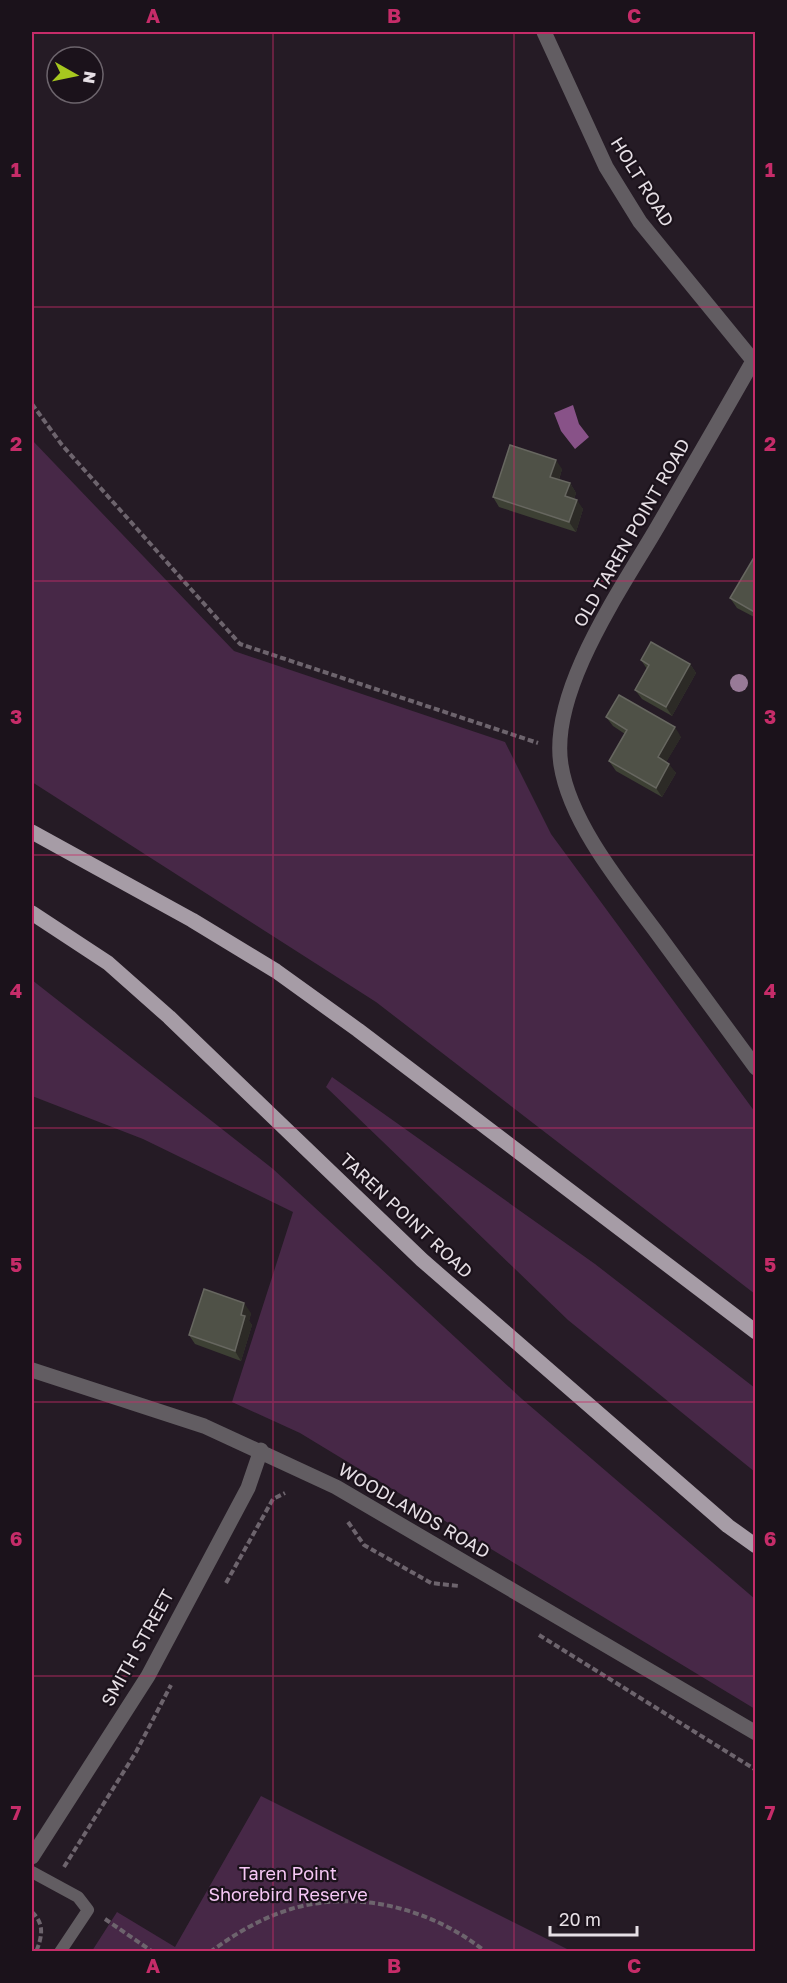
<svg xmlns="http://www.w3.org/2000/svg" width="787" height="1983" font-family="'Golos Text',sans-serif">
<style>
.green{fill:#472847}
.water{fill:#885288}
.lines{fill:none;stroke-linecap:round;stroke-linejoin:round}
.path{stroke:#6d646d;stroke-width:4;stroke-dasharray:6 3;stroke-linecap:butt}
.service{stroke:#625d62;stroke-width:12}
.minor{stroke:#625d62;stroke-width:15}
.primary{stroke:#a69ca6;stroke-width:15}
.tree{fill:#987a97}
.wall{fill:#3d4034}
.shaded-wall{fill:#2c2a26}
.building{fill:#4f5147;stroke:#676760;stroke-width:1.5}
.grid{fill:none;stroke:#c62c69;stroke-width:1.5;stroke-opacity:0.55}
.labels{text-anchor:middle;stroke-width:4.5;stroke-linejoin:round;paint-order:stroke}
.street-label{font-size:18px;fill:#e6dfe5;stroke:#1b121b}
.park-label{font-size:18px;fill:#f6c7f5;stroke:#1b121b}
.neatline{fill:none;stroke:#c62c69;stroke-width:2}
.grid-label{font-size:20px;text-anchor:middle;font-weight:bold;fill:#c62c69}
</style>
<rect width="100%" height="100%" fill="#251b25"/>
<path class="green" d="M32,440L234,651L505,742L551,834L755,1112V1294L376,1002L32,782Z
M32,980L273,1169L522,1399L755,1599V1709L300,1433L232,1402L293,1212L143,1139L32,1096Z
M332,1077L595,1264L755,1388V1472L568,1320L326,1087Z
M261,1796L571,1951H92L117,1912L175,1947Z"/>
<path class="water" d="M573,405L579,424L589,437L575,449L561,431L554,413Z"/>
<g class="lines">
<path class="path" d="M32,404L62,445L240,644L538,743
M348,1522L364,1545L431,1583L459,1586
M226,1583L273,1499L285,1493
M539,1635L756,1770
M64,1867L136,1752L171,1685
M32,1912C45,1924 42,1937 36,1952
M105,1919L153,1952
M210,1952C235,1934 261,1918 291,1909C359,1889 432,1909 486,1952"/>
<path class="service" d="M32,1872L78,1897L88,1910L60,1952"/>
<path class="minor" d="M544,32L606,167L640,222L756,364
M753,361C722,416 690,471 658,526C622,588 549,691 561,765C570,823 622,886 657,933C690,978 723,1023 756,1068
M32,1370L204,1426L336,1487L756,1733
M32,1857L148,1676L248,1488L261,1450"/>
<path class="primary" d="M32,832L192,920L276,971L358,1030L756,1332
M32,913L108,963L169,1017L422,1260L728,1526L756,1546"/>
</g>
<circle class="tree" cx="739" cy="683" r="9"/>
<path class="wall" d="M562,469L559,480L570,483L576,493L574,499L583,509L576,532L499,507L493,497Z
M756,554V618L737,608L730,598Z
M641,660L690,664L696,673L672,716L642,699L635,690L647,669Z
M606,717L681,737L666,762L676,773L662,797L616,771L609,761L625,734L613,726Z
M251,1313L249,1321L252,1325L241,1361L195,1344L189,1335Z"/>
<path class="shaded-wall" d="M556,460L562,469L557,486L550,477Z
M570,483L576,493L572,505L565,496Z
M577,500L583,509L576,532L569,522Z
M690,664L696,673L672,716L666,707Z
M675,727L681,737L664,766L658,757Z
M669,764L676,773L662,797L656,788Z
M244,1303L251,1313L249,1321L252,1325L241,1361L235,1351L241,1315Z"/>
<path class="building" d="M510,445L556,460L550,477L570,483L565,496L577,500L569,522L493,497Z
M756,554V613L730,598Z
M651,642L690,664L666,707L635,690L649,665L641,660Z
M619,695L675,727L658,757L669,764L656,788L609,761L627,730L606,717Z
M204,1289L244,1303L241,1315L245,1316L235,1351L189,1335Z"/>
<path class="grid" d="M273,32V1952M514,32V1952M32,307H756M32,581H756M32,855H756M32,1128H756M32,1402H756M32,1676H756"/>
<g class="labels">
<g class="street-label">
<text transform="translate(642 182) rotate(58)" y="6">HOLT ROAD</text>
<text transform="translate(632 533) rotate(-60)" y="6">OLD TAREN POINT ROAD</text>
<text transform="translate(406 1216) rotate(43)" y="6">TAREN POINT ROAD</text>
<text transform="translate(414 1511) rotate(30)" y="6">WOODLANDS ROAD</text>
<text transform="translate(138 1648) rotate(-61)" y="6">SMITH STREET</text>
</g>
<g class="park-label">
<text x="288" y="1880">Taren Point<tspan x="288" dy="21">Shorebird Reserve</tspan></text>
</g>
</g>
<rect width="787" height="1983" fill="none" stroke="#1b121b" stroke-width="66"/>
<g transform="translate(75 75) rotate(99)"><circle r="28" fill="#1b121b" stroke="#6c646c" stroke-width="1.5"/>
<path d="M0-4.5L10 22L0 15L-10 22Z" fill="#a7c81f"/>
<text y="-9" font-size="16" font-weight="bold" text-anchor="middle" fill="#e6dfe5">N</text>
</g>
<path d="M550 1926v9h87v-9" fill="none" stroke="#e6dfe5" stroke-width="3"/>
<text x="559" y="1926" font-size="18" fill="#e6dfe5" stroke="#1b121b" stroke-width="4.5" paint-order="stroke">20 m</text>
<rect x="33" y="33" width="721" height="1917" class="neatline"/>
<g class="grid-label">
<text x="153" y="23">A</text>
<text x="394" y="23">B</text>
<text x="634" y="23">C</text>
<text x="16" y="177">1</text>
<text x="770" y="177">1</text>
<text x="16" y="451">2</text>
<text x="770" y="451">2</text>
<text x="16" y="724">3</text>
<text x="770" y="724">3</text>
<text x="16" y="998">4</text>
<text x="770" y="998">4</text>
<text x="16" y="1272">5</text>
<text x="770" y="1272">5</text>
<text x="16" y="1546">6</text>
<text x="770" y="1546">6</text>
<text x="16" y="1820">7</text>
<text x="770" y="1820">7</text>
<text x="153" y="1973">A</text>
<text x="394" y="1973">B</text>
<text x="634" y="1973">C</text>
</g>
</svg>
